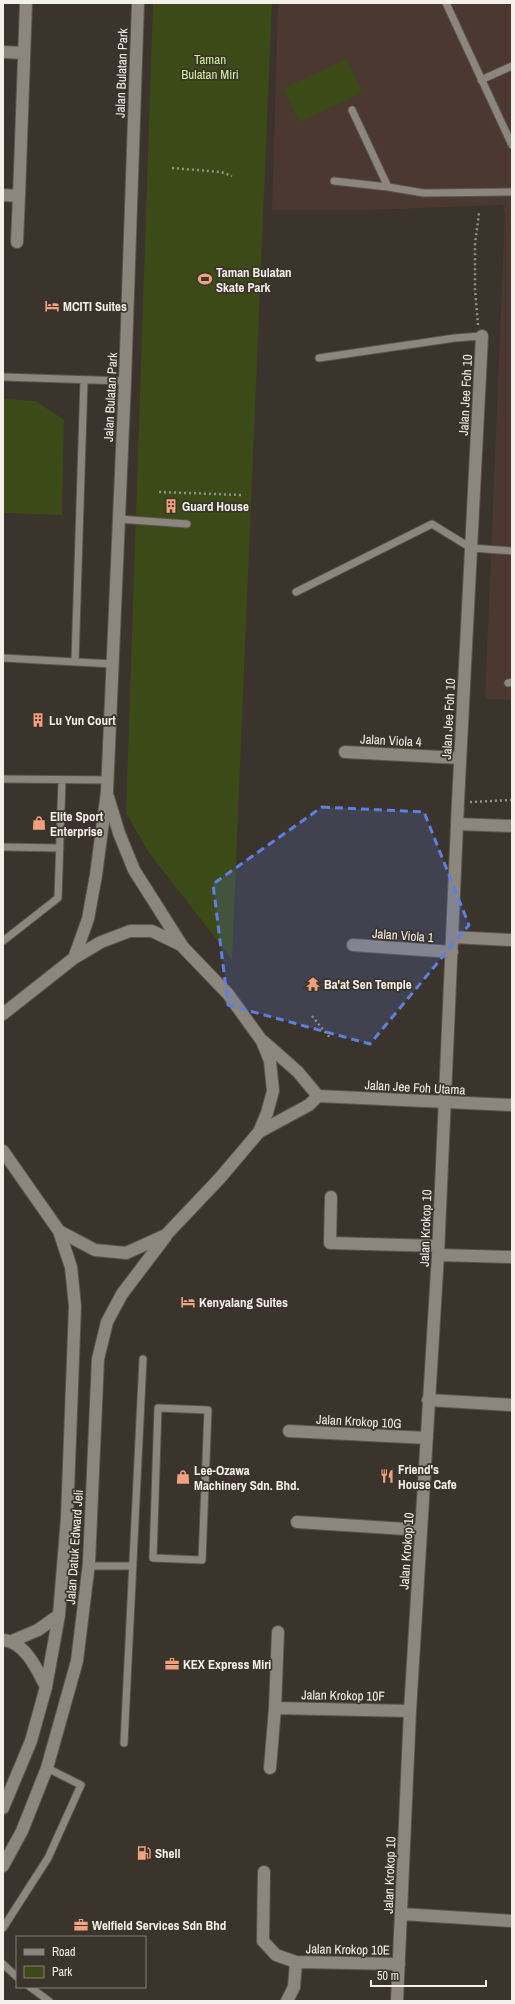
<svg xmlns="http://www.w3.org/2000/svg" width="515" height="2004" font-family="'Archivo Narrow',sans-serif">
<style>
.education{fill:#4b3830}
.green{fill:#3b4a17}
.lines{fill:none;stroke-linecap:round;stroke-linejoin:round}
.lane-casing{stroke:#58534c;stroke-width:9}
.street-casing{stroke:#58534c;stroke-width:14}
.secondary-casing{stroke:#58534c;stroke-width:14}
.path{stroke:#959089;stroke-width:2.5;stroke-dasharray:2 3;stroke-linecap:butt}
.lane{stroke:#8c867c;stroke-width:7}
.street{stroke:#8c867c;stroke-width:12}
.secondary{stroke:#8c867c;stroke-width:12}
.marked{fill:#5d7fdd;fill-opacity:0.2;stroke:#5d7fdd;stroke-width:3;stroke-dasharray:8 5;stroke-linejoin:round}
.labels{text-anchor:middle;stroke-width:3.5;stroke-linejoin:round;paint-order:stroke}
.park-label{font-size:13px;fill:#d2f197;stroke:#3a342c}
.street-label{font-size:13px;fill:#f3f0ea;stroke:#3a342c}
.poi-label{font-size:13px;font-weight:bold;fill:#f3f0ea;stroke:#3a342c;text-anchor:start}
</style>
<rect width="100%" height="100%" fill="#3a342c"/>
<path class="education" d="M278,3H512V700L485,699L505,214L503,205L369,210H272Z"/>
<path class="green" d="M153,3H272L232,959L149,853L126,813Z
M347,59L362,93L299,122L283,88Z
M3,399L36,401L64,420L62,515L3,513Z"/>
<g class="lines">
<defs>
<path id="lane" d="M446,3L512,145
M481,80L512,66
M352,110L388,187
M334,181L388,187L424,193L512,192
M319,358L455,338L482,336
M3,377L125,381
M118,519L187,524
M296,592L432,524L471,548L512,551
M3,658L113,664
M75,662L84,380
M508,683L512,682
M3,779L107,780
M3,847L60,848
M3,941L58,898L62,780
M158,1408L208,1410L202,1560L153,1558Z
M89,1566H133
M124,1743L143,1359
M3,1928L48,1858L81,1785L47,1768
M3,1964L17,1977
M30,1987L49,2001"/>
<path id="street" d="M3,52L23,53
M3,195L19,196L26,3
M17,242L19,196
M345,752L460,758
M457,824L512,826
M452,937L512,940
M353,945L452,952
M331,1197L330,1243L438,1246
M438,1255L512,1257
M428,1400L512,1405
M289,1431L427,1438
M297,1522L421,1530
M3,1640C25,1642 37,1669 46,1687
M12,1641L38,1630L59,1615
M275,1708L410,1711
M270,1768L275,1708L278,1632
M264,1872L263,1941L276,1955L296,1962
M402,1914L512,1921
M287,2001L294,1987L296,1962L399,1964
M397,2001L410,1711L438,1255L458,802L482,336"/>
<path id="secondary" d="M108,797L119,833L134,870L181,944
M74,958L88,919L96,875L107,792L125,381L138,3
M3,1014L74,958L101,942L130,931H152L181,945L228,994L262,1041L270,1061L273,1091L267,1113L259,1132L220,1178L166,1235L126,1253L95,1250L59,1231L3,1151
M263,1041L298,1072L318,1096
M318,1096L512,1105
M259,1132L309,1105L318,1096
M3,1808L31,1741L46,1687L59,1615L67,1518L75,1306L71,1267L59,1231
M3,1866L22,1831L47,1768L77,1661L89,1563L98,1359L107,1322L122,1294L166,1236"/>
</defs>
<use href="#lane" class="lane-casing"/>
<use href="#street" class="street-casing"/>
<use href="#secondary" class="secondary-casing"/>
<path class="path" d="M172,168L221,172L232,176
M478,325L475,290V244L479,213
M159,492L241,495
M470,802L512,800
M312,1016L331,1039"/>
<use href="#lane" class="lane"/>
<use href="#street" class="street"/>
<use href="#secondary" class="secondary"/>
</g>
<path class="marked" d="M322,807L424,812L469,925L370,1044L228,1005L213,884Z"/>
<defs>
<symbol id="stadium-bare" viewBox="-9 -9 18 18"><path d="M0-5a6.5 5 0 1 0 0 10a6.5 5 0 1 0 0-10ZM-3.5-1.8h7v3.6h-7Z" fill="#f1a17d" stroke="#3a342c" stroke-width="2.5" paint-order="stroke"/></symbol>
<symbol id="hotel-bare" viewBox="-9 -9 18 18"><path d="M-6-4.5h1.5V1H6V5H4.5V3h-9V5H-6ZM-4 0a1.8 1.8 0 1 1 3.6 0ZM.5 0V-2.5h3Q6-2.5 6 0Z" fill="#f1a17d" stroke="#3a342c" stroke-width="2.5" paint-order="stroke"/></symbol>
<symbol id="building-bare" viewBox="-9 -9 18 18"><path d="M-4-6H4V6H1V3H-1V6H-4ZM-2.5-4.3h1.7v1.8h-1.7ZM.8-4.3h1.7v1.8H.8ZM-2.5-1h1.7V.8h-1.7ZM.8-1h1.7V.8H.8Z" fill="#f1a17d" stroke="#3a342c" stroke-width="2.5" paint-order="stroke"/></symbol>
<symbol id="shop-bare" viewBox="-9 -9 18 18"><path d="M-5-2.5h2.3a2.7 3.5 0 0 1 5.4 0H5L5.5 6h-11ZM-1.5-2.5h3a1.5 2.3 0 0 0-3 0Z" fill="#f1a17d" stroke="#3a342c" stroke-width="2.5" paint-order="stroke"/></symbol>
<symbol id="temple-bare" viewBox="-9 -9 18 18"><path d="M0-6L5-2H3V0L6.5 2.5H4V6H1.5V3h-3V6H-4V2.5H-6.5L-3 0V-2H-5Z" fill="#f1a17d" stroke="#3a342c" stroke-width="2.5" paint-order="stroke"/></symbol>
<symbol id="restaurant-bare" viewBox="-9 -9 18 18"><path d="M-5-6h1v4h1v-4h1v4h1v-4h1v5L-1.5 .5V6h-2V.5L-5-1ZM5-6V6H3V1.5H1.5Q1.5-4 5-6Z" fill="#f1a17d" stroke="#3a342c" stroke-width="2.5" paint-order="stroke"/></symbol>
<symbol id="office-bare" viewBox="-9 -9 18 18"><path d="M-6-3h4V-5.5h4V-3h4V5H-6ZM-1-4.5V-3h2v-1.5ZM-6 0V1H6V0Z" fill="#f1a17d" stroke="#3a342c" stroke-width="2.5" paint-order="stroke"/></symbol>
<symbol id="fuel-bare" viewBox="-9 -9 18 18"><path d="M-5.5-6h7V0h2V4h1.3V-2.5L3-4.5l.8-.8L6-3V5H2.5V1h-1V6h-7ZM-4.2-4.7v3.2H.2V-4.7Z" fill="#f1a17d" stroke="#3a342c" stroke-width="2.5" paint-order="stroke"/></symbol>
</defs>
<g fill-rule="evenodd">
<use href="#stadium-bare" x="195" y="269" width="20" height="20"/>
<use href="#hotel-bare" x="42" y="296" width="20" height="20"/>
<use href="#building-bare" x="161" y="496" width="20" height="20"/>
<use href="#building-bare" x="28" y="710" width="20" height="20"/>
<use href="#shop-bare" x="29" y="813" width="20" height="20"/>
<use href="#temple-bare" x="303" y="974" width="20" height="20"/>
<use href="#hotel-bare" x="178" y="1292" width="20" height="20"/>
<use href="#restaurant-bare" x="377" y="1466" width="20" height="20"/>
<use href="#shop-bare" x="173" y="1467" width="20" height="20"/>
<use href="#office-bare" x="162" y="1654" width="20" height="20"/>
<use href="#fuel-bare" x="134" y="1843" width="20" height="20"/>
<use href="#office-bare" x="71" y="1915" width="20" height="20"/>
</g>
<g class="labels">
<g class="park-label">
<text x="210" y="64">Taman<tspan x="210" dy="15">Bulatan Miri</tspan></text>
</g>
<g class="street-label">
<text transform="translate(121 73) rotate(-88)" y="5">Jalan Bulatan Park</text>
<text transform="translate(465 395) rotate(-87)" y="5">Jalan Jee Foh 10</text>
<text transform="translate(110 397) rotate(-87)" y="5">Jalan Bulatan Park</text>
<text transform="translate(448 719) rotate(-87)" y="5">Jalan Jee Foh 10</text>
<text transform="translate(391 740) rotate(3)" y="5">Jalan Viola 4</text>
<text transform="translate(403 935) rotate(4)" y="5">Jalan Viola 1</text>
<text transform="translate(415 1087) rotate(3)" y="5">Jalan Jee Foh Utama</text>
<text transform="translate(425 1228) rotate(-88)" y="5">Jalan Krokop 10</text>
<text transform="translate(359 1421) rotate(3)" y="5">Jalan Krokop 10G</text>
<text transform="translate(74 1547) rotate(-86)" y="5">Jalan Datuk Edward Jeli</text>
<text transform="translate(406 1551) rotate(-86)" y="5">Jalan Krokop 10</text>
<text transform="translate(343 1695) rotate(1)" y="5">Jalan Krokop 10F</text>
<text transform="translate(389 1875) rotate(-88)" y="5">Jalan Krokop 10</text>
<text transform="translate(348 1949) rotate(1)" y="5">Jalan Krokop 10E</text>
</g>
<g class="poi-label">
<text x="216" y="277">Taman Bulatan<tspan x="216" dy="15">Skate Park</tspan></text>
<text x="63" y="311">MCITI Suites</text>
<text x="182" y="511">Guard House</text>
<text x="49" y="725">Lu Yun Court</text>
<text x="50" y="821">Elite Sport<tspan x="50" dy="15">Enterprise</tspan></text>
<text x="324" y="989">Ba'at Sen Temple</text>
<text x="199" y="1307">Kenyalang Suites</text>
<text x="398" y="1474">Friend's<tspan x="398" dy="15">House Cafe</tspan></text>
<text x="194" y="1475">Lee-Ozawa<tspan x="194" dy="15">Machinery Sdn. Bhd.</tspan></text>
<text x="183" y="1669">KEX Express Miri</text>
<text x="155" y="1858">Shell</text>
<text x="92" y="1930">Welfield Services Sdn Bhd</text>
</g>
</g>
<rect width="515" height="2004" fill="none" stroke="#f3f0ea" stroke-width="8"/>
<rect x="16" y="1936" width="130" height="52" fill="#3a342c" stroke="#847f78"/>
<rect x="24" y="1949" width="20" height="6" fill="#8c867c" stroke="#847f78"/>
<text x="52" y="1956" font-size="12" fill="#f3f0ea">Road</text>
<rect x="24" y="1966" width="20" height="12" fill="#3b4a17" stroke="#847f78"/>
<text x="52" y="1976" font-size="12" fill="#f3f0ea">Park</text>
<path d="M371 1980v6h115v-6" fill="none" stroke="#f3f0ea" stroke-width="2"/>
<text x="377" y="1980" font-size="12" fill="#f3f0ea" stroke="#3a342c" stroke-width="3" paint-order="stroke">50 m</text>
</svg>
